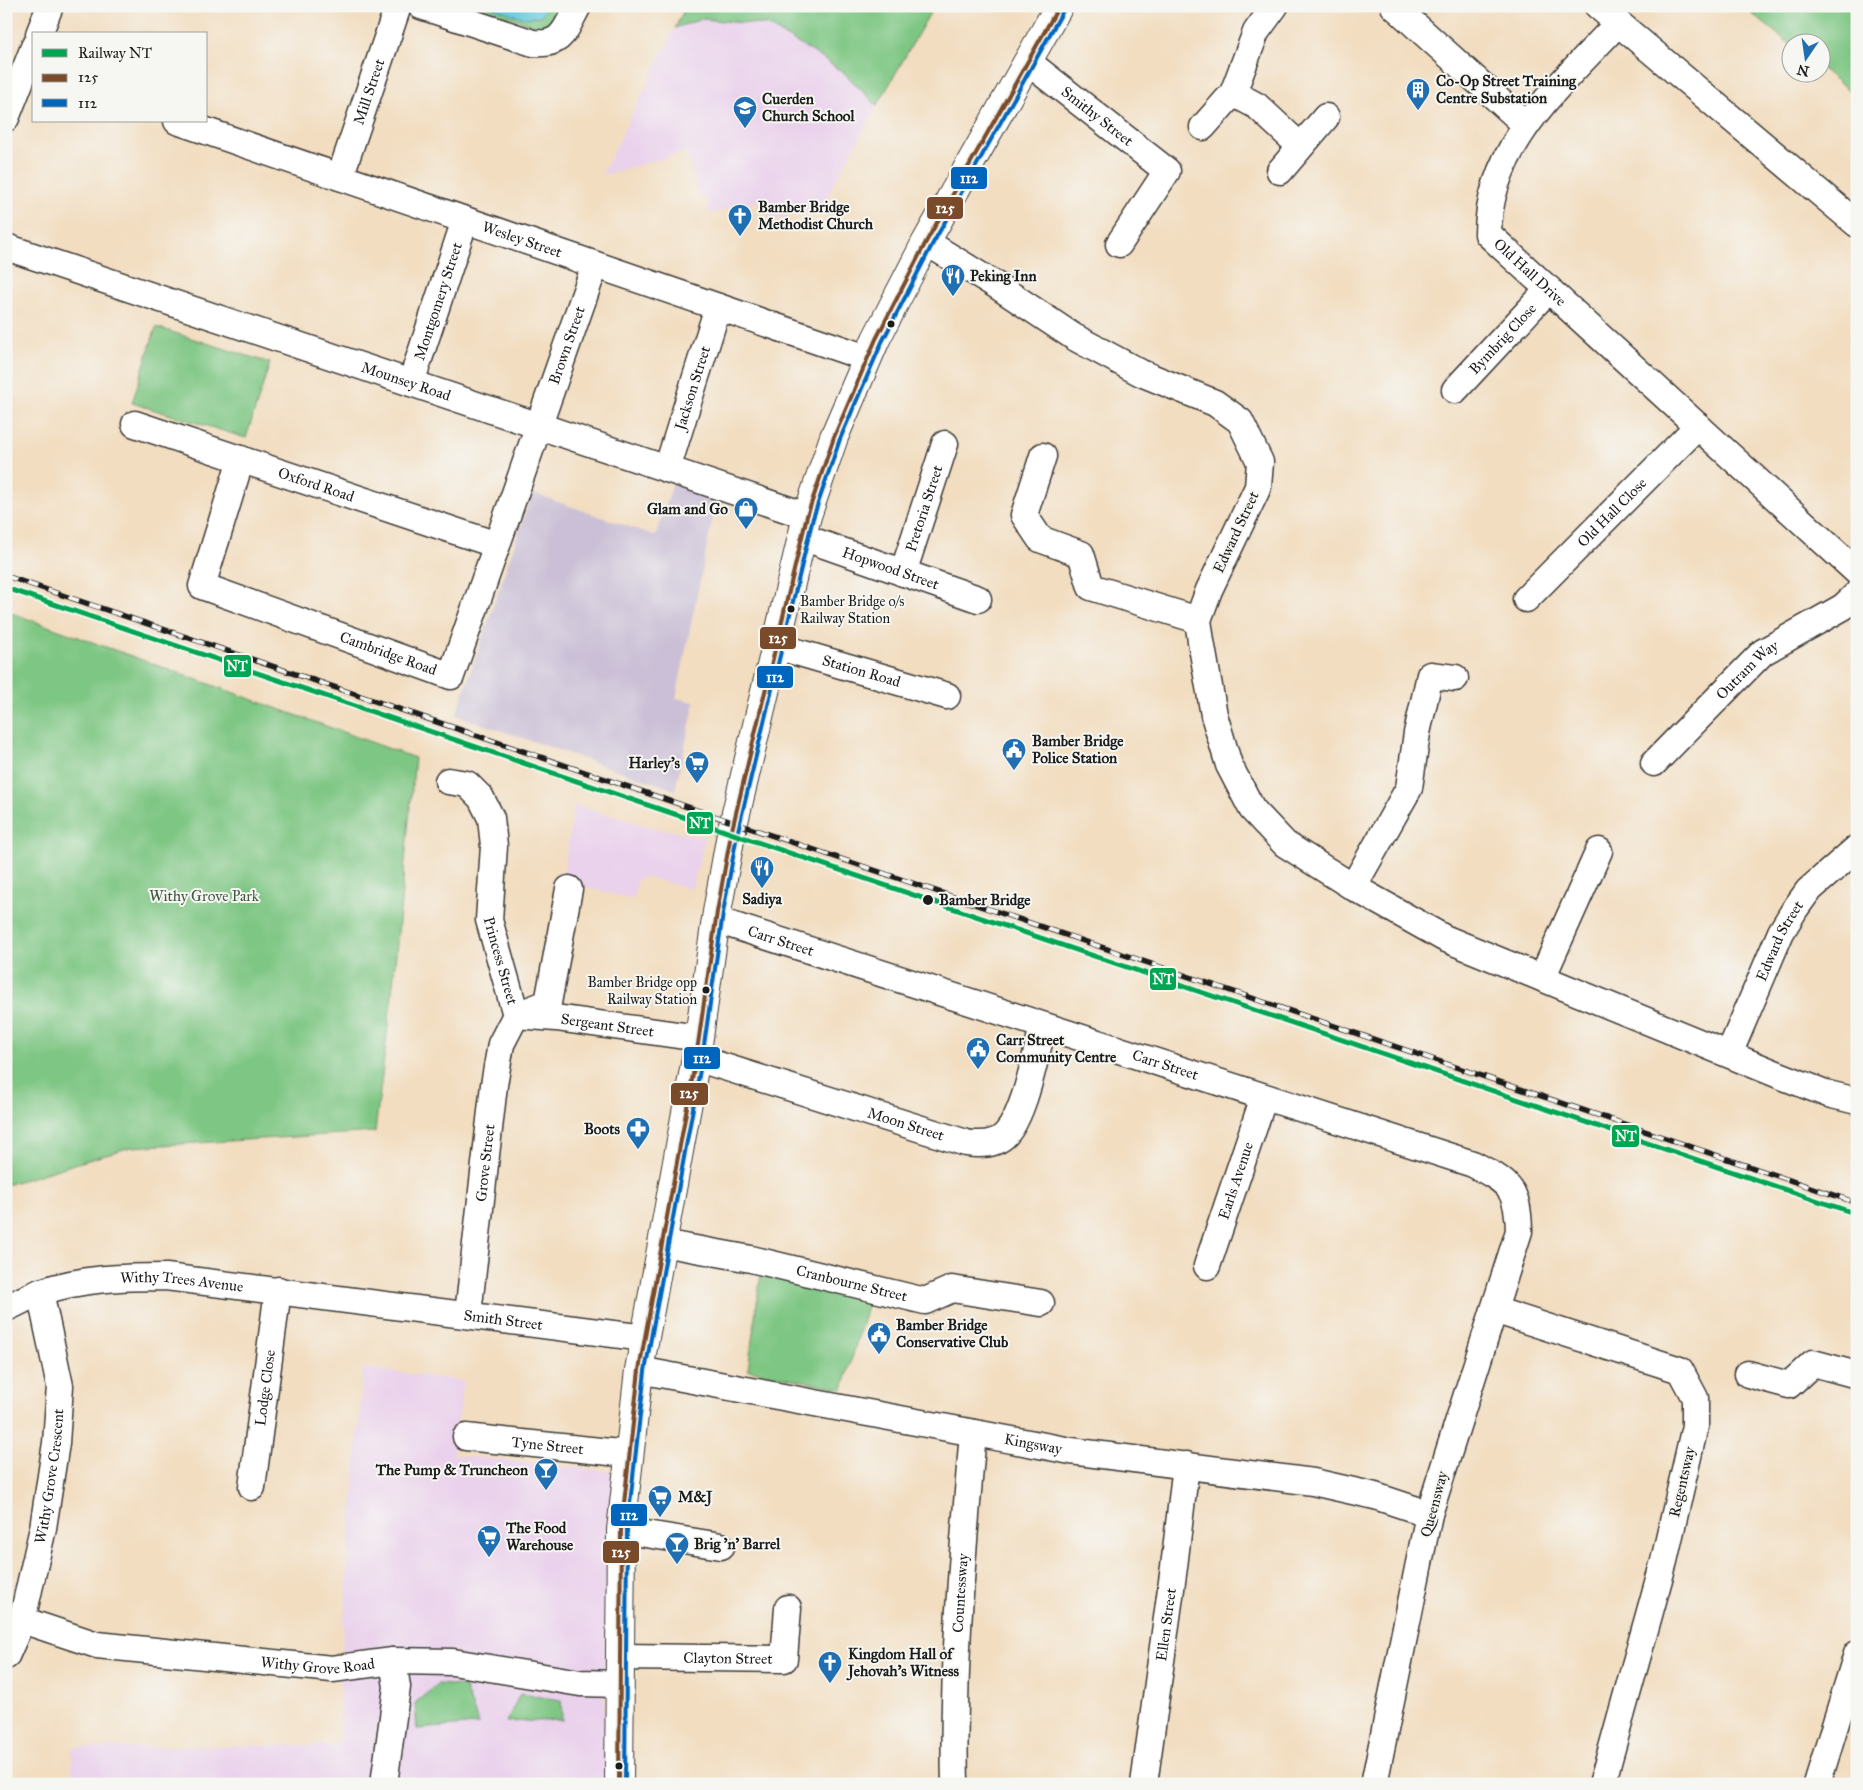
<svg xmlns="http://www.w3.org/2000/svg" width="1863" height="1790" font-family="'IM FELL Great Primer',serif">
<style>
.built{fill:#ead1ec}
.industrial{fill:#cabfd6}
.green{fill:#7ec683;stroke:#4d7150}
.water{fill:#5fc8db;stroke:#3e727c}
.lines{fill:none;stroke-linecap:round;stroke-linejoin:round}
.street-casing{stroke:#3c3935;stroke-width:29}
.secondary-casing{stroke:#3c3935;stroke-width:30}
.street{stroke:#fff;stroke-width:26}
.secondary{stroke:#fff;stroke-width:28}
.rail-casing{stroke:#1c1c1c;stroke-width:5.5}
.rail{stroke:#f6f6f2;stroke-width:4;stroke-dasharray:11;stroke-linecap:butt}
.bus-1-casing{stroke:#f6f6f2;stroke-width:8}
.bus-2-casing{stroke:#f6f6f2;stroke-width:8}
.bus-1{stroke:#7a4b2a;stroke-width:4}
.bus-2{stroke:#0065bd;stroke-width:4}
.rail-1-casing{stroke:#f6f6f2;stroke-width:9}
.rail-1{stroke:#00a651;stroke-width:5}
.bus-dot{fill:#1c1c1c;stroke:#f6f6f2;stroke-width:2}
.labels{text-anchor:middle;stroke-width:4;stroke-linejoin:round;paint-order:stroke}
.bus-label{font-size:14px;fill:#1c1c1c;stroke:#f6f6f2;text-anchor:start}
.poi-label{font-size:15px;font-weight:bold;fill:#1c1c1c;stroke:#f6f6f2;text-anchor:start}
.street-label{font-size:15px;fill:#1c1c1c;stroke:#f6f6f2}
.park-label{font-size:15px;fill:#3e5840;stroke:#f6f6f2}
.stop-label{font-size:15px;font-weight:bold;fill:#1c1c1c;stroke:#f6f6f2;text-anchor:start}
.line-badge{stroke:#f6f6f2;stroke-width:2}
.badge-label{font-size:14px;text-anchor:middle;font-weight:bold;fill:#fff}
</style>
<rect width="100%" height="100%" fill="#f6f6f2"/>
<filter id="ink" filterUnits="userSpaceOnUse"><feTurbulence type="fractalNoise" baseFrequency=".02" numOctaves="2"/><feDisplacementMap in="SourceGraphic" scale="10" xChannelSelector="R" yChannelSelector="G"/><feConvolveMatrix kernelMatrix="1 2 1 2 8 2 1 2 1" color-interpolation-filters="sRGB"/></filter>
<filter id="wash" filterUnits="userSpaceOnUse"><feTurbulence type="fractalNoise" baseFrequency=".0096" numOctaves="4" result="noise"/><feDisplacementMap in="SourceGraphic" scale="20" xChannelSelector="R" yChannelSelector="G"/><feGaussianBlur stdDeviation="1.12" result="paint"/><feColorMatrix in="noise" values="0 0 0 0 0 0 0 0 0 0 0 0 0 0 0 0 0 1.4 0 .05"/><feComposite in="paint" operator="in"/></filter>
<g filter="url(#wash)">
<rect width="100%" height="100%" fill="#f2ddc0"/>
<path class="built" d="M686,6H934L820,208L772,220L765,199L709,214L706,196L700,198L687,152L602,175Z
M574,805L650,827L705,838L692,889L646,877L638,879L633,899L592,889L563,876Z
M363,1368L464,1381L453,1455L614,1472L604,1680L607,1784H72V1748L340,1745V1671Z"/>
<path class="industrial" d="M673,483L717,497L676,698L695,702L675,790L456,715L532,493L656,536Z"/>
<path class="green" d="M476,6H561L554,22L538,27Z
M686,6H934L877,106L844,73L813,52L766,25L702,19L675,28Z
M1742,6H1857V97L1821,68L1820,42H1790V44Z
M156,327L270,363L246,438L132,403Z
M6,611L415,758L392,994L375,1132L131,1147L6,1185Z
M761,1272L870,1296L843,1389L748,1370Z
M438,1684L464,1686L479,1724L417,1729L415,1703Z
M520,1694L561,1700L562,1720L506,1722Z"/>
<path class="water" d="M488,6H548L541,16L524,18Z"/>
</g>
<g filter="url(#ink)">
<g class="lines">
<defs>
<g id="street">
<path d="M421,6L533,43C563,46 565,29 578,6"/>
<path d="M1394,6L1525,124"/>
<path d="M1598,6L1857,224"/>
<path id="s1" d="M1617,24C1561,85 1488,145 1488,234L1857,572"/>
<path d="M39,34L50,6"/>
<path id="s2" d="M1028,62L1167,171L1119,244"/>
<path d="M1233,93L1257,106L1300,146"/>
<path d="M6,118L34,47"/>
<path id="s3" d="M177,121L867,358"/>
<path d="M1203,127L1233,93L1256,32L1275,6"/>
<path d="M1280,171L1326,117"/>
<path id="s4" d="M340,177L398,6"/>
<path d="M926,242L999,287L1074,337L1141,373L1215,403L1240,421L1260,462L1258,487L1209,590L1198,620L1201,641L1214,715L1229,765L1252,809L1285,844L1353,887L1444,938L1779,1075L1828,1094L1857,1101"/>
<path id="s5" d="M6,247L807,516"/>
<path id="s6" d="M411,383L465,220"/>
<path id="s7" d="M1455,390L1549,289"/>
<path id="s8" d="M135,424L497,545"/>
<path d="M1043,456L1024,515L1040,539L1081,554L1091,587L1198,620"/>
<path id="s9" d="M241,459L202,586L451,676L595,265"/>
<path id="s10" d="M667,469L718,307"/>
<path id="s11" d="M802,537L978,599"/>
<path id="s12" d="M903,573L945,444"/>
<path id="s13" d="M1526,599L1698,426"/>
<path id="s14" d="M776,646L947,696"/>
<path id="s15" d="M1654,763L1763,652L1843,607L1857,594"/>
<path id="s16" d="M448,781L467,784L481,798L491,818L494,846L489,920L516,1015"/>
<path d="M1353,887L1409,788L1417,733L1430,675L1455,678"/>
<path id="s17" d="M716,920L1473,1164C1509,1183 1518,1188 1519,1231L1429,1514L1374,1784"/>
<path d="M1542,978L1599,851"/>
<path d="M519,1014L548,1003L569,889"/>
<path id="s18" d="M516,1015L556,1018L699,1038"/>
<path id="s19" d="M1729,1054L1781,932L1795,909L1808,891L1857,848"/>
<path id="s20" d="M696,1058L966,1143C979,1145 996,1145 1006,1134C1025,1113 1035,1056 1043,1027"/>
<path id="s21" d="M662,1243L751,1259L925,1301L952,1289L1041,1303"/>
<path id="s22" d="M1207,1266L1264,1097"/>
<path id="s23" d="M6,1308C18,1303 29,1296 41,1292C81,1278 125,1277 166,1277L645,1338"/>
<path d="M1494,1310L1680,1370L1695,1398V1426L1664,1561L1602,1784"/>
<path id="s24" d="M468,1314L494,1085L501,1044L516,1015"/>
<path id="s25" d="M639,1370L1071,1451L1313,1482L1375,1496L1429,1514"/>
<path d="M1748,1374L1789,1385L1813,1363L1857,1375"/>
<path id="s26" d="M466,1437L629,1454"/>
<path id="s27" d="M252,1487L278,1290"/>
<path d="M621,1530L721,1546"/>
<path id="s28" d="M22,1620L97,1645L332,1669L393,1661L453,1662L580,1683L618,1684"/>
<path id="s29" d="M6,1656L22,1620L43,1528L56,1443L60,1386L40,1292"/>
<path id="s30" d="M620,1657L784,1659L788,1608"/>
<path d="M384,1784L397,1687L393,1661"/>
<path id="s31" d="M955,1784C952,1667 963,1549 973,1433"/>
<path id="s32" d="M1144,1784L1174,1567L1186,1465"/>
<path d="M1817,1784L1857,1654"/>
</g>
<path id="secondary" d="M619,1784L621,1530L639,1370L696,1058L717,912L731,834L807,516L834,437L876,339L926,242L1059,6"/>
</defs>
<use href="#street" class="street-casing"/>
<use href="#secondary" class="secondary-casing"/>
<use href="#street" class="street"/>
<use href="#secondary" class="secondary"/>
<defs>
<path id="rail" d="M6,576L1857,1203"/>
</defs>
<use href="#rail" class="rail-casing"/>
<use href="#rail" class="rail"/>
<defs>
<path id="bus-1" d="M619,1784L621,1530L639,1370L696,1058L717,912L731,834L807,516L834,437L876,339L926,242L1059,6"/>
<path id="bus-2" d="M625,1784L627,1530L645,1371L702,1059L723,913L737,835L813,518L840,439L882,342L932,245L1064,9"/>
</defs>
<use href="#bus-1" class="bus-1-casing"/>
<use href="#bus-2" class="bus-2-casing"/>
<use href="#bus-1" class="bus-1"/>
<use href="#bus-2" class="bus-2"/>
<defs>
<path id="rail-1" d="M6,588L1857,1214"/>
</defs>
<use href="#rail-1" class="rail-1-casing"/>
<use href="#rail-1" class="rail-1"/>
</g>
</g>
<defs>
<symbol id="building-pin" viewBox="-11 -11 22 30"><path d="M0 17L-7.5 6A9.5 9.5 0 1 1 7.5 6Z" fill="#1f6fb2" stroke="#f6f6f2"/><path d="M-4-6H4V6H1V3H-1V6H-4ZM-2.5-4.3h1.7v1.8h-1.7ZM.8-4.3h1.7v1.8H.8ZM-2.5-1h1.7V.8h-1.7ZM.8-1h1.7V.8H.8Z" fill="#fff"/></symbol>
<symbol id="school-pin" viewBox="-11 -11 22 30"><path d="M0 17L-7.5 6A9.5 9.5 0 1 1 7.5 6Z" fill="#1f6fb2" stroke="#f6f6f2"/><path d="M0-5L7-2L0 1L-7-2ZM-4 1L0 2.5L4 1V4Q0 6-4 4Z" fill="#fff"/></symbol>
<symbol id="church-pin" viewBox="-11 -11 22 30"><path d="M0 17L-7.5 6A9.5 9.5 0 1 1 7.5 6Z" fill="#1f6fb2" stroke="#f6f6f2"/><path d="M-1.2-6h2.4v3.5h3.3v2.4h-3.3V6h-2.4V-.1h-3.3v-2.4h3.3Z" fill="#fff"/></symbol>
<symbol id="restaurant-pin" viewBox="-11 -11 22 30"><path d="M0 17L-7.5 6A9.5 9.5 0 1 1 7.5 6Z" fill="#1f6fb2" stroke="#f6f6f2"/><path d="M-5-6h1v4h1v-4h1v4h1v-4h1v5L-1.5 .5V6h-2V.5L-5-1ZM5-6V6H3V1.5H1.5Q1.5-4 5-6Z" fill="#fff"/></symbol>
<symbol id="shop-pin" viewBox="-11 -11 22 30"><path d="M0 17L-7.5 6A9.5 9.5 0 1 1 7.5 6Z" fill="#1f6fb2" stroke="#f6f6f2"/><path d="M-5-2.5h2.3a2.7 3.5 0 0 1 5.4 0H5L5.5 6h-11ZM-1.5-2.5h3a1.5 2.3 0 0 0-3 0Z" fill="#fff"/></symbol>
<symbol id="civic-pin" viewBox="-11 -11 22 30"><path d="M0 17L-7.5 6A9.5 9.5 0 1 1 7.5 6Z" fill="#1f6fb2" stroke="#f6f6f2"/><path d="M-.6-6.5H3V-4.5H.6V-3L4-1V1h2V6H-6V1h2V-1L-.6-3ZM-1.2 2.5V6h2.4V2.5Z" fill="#fff"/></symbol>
<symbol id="supermarket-pin" viewBox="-11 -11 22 30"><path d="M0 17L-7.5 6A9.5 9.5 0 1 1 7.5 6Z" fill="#1f6fb2" stroke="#f6f6f2"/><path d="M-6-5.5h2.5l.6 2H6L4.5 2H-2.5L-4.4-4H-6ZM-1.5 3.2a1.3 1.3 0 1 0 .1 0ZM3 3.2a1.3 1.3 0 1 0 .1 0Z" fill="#fff"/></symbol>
<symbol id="pharmacy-pin" viewBox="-11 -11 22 30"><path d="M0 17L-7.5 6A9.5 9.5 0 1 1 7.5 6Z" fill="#1f6fb2" stroke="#f6f6f2"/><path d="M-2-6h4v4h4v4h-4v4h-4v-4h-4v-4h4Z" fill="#fff"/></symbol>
<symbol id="bar-pin" viewBox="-11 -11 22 30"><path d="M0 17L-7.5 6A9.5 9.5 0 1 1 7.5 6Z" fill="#1f6fb2" stroke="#f6f6f2"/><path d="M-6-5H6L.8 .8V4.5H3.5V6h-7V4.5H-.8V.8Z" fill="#fff"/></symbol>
</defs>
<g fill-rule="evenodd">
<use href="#building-pin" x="1404" y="76" width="28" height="38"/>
<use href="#school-pin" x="731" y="94" width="28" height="38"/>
<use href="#church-pin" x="726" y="202" width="28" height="38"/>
<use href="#restaurant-pin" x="939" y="262" width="28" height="38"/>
<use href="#shop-pin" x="732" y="495" width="28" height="38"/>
<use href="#civic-pin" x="1000" y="736" width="28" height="38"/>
<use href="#supermarket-pin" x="683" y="749" width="28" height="38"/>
<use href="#restaurant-pin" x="748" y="854" width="28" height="38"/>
<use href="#civic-pin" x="964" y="1035" width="28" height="38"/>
<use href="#pharmacy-pin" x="624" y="1115" width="28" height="38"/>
<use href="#civic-pin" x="865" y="1320" width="28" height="38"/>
<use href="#bar-pin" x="532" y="1456" width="28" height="38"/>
<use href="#supermarket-pin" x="646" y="1483" width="28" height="38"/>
<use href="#supermarket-pin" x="475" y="1523" width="28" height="38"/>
<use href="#bar-pin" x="663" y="1530" width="28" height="38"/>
<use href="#church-pin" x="816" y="1649" width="28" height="38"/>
</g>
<g class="bus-dot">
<circle cx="891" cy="324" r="4.5"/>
<circle cx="791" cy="609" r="4.5"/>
<circle cx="928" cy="900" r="6"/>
<circle cx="706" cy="990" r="4.5"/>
<circle cx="619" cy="1766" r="4.5"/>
</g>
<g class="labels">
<g class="bus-label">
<text x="800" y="606">Bamber Bridge o/s<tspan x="800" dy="17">Railway Station</tspan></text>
<text x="697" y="987" text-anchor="end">Bamber Bridge opp<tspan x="697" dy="17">Railway Station</tspan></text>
</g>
<g class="poi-label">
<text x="1436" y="86">Co-Op Street Training<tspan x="1436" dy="17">Centre Substation</tspan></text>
<text x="762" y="104">Cuerden<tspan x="762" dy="17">Church School</tspan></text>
<text x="758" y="212">Bamber Bridge<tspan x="758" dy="17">Methodist Church</tspan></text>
<text x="970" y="281">Peking Inn</text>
<text x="728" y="514" text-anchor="end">Glam and Go</text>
<text x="1032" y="746">Bamber Bridge<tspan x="1032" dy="17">Police Station</tspan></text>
<text x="680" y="768" text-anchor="end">Harley's</text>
<text x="762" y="904" text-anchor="middle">Sadiya</text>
<text x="996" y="1045">Carr Street<tspan x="996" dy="17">Community Centre</tspan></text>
<text x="620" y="1134" text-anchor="end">Boots</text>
<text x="896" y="1330">Bamber Bridge<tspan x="896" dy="17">Conservative Club</tspan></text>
<text x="528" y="1475" text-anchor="end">The Pump &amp; Truncheon</text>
<text x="678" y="1502">M&amp;J</text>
<text x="506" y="1533">The Food<tspan x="506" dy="17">Warehouse</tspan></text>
<text x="694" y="1549">Brig 'n' Barrel</text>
<text x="848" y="1659">Kingdom Hall of<tspan x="848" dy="17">Jehovah's Witness</tspan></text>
</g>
<g class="street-label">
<text dy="5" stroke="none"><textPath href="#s4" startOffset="90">Mill Street</textPath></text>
<text dy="5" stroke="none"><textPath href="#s2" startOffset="88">Smithy Street</textPath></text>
<text dy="5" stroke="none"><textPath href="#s3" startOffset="365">Wesley Street</textPath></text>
<text dy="5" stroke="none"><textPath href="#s1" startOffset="310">Old Hall Drive</textPath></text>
<text dy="5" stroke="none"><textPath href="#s6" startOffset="86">Montgomery Street</textPath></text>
<text dy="5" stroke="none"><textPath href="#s7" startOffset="70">Bymbrig Close</textPath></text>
<text dy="5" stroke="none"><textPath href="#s9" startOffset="748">Brown Street</textPath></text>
<text dy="5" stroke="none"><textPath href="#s5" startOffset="422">Mounsey Road</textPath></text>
<text dy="5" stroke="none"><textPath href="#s10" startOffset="85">Jackson Street</textPath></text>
<text dy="5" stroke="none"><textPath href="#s8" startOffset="191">Oxford Road</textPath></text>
<text dy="5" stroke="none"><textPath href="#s12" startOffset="68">Pretoria Street</textPath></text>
<text dy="5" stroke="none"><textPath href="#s13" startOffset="122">Old Hall Close</textPath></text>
<text transform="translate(1236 532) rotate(-65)" y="5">Edward Street</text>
<text dy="5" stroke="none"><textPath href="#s11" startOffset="94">Hopwood Street</textPath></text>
<text dy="5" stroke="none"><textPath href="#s9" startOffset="331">Cambridge Road</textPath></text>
<text dy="5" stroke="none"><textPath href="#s14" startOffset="89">Station Road</textPath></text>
<text dy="5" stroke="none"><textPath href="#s15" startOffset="132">Outram Way</textPath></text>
<text dy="5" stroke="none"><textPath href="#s17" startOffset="68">Carr Street</textPath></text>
<text dy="5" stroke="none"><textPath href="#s19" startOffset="124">Edward Street</textPath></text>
<text dy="5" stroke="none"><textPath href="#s16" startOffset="206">Princess Street</textPath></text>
<text dy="5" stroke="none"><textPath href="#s18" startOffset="92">Sergeant Street</textPath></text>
<text dy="5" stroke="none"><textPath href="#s17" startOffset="472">Carr Street</textPath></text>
<text dy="5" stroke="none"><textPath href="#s20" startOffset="220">Moon Street</textPath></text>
<text dy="5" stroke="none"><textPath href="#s24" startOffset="152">Grove Street</textPath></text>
<text dy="5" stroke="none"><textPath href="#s22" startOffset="90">Earls Avenue</textPath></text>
<text dy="5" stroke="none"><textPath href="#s23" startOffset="181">Withy Trees Avenue</textPath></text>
<text dy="5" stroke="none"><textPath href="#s21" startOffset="194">Cranbourne Street</textPath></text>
<text dy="5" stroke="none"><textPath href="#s23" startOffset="505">Smith Street</textPath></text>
<text dy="5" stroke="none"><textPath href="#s27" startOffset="100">Lodge Close</textPath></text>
<text dy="5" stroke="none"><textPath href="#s25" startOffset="401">Kingsway</textPath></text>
<text dy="5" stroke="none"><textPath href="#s26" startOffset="82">Tyne Street</textPath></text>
<text dy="5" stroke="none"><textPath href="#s29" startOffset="186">Withy Grove Crescent</textPath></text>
<text transform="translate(1682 1482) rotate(-77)" y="5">Regentsway</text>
<text transform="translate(1434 1504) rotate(-75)" y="5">Queensway</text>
<text dy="5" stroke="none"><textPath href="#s31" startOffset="191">Countessway</textPath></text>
<text dy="5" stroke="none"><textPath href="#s32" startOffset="161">Ellen Street</textPath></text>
<text dy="5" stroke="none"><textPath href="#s30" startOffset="108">Clayton Street</textPath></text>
<text dy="5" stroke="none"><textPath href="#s28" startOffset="301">Withy Grove Road</textPath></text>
</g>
<g class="park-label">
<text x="204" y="901">Withy Grove Park</text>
</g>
<g class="stop-label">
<text x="939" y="905">Bamber Bridge</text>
</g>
</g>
<g class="line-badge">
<rect x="950" y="166" width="38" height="24" rx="5" fill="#0065bd"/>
<rect x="926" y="196" width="38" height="24" rx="5" fill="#7a4b2a"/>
<rect x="759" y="626" width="38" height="24" rx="5" fill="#7a4b2a"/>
<rect x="223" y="654" width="29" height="24" rx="5" fill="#00a651"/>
<rect x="756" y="665" width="38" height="24" rx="5" fill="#0065bd"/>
<rect x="686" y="811" width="28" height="24" rx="5" fill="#00a651"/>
<rect x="1149" y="967" width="28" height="24" rx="5" fill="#00a651"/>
<rect x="683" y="1046" width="38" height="24" rx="5" fill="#0065bd"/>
<rect x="670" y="1082" width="39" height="24" rx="5" fill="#7a4b2a"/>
<rect x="1611" y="1124" width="29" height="24" rx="5" fill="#00a651"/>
<rect x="610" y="1503" width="38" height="24" rx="5" fill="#0065bd"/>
<rect x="602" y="1540" width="38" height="24" rx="5" fill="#7a4b2a"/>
</g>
<g class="badge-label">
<text x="969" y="183">112</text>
<text x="945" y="213">125</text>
<text x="778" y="643">125</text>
<text x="237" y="671">NT</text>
<text x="775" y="682">112</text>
<text x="700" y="828">NT</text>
<text x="1163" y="984">NT</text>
<text x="702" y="1063">112</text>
<text x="689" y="1098">125</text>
<text x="1626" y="1141">NT</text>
<text x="629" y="1520">112</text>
<text x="621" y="1557">125</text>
</g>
<rect width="1863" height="1790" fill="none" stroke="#f6f6f2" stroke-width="25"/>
<rect x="32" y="32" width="175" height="90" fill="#f6f6f2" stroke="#9f9f9c"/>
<rect x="42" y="49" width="25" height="8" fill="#00a651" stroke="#9f9f9c"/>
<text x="78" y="58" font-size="15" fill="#1c1c1c">Railway NT</text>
<rect x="42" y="74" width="25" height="8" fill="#7a4b2a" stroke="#9f9f9c"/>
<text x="78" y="82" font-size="15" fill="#1c1c1c">125</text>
<rect x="42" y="99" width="25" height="8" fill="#0065bd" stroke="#9f9f9c"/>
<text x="78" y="108" font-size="15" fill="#1c1c1c">112</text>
<g transform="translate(1806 58) rotate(193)"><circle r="24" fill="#f6f6f2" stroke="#9f9f9c"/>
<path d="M0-4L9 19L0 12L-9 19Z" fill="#1f6fb2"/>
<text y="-8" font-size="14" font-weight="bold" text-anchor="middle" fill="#1c1c1c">N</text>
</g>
</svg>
